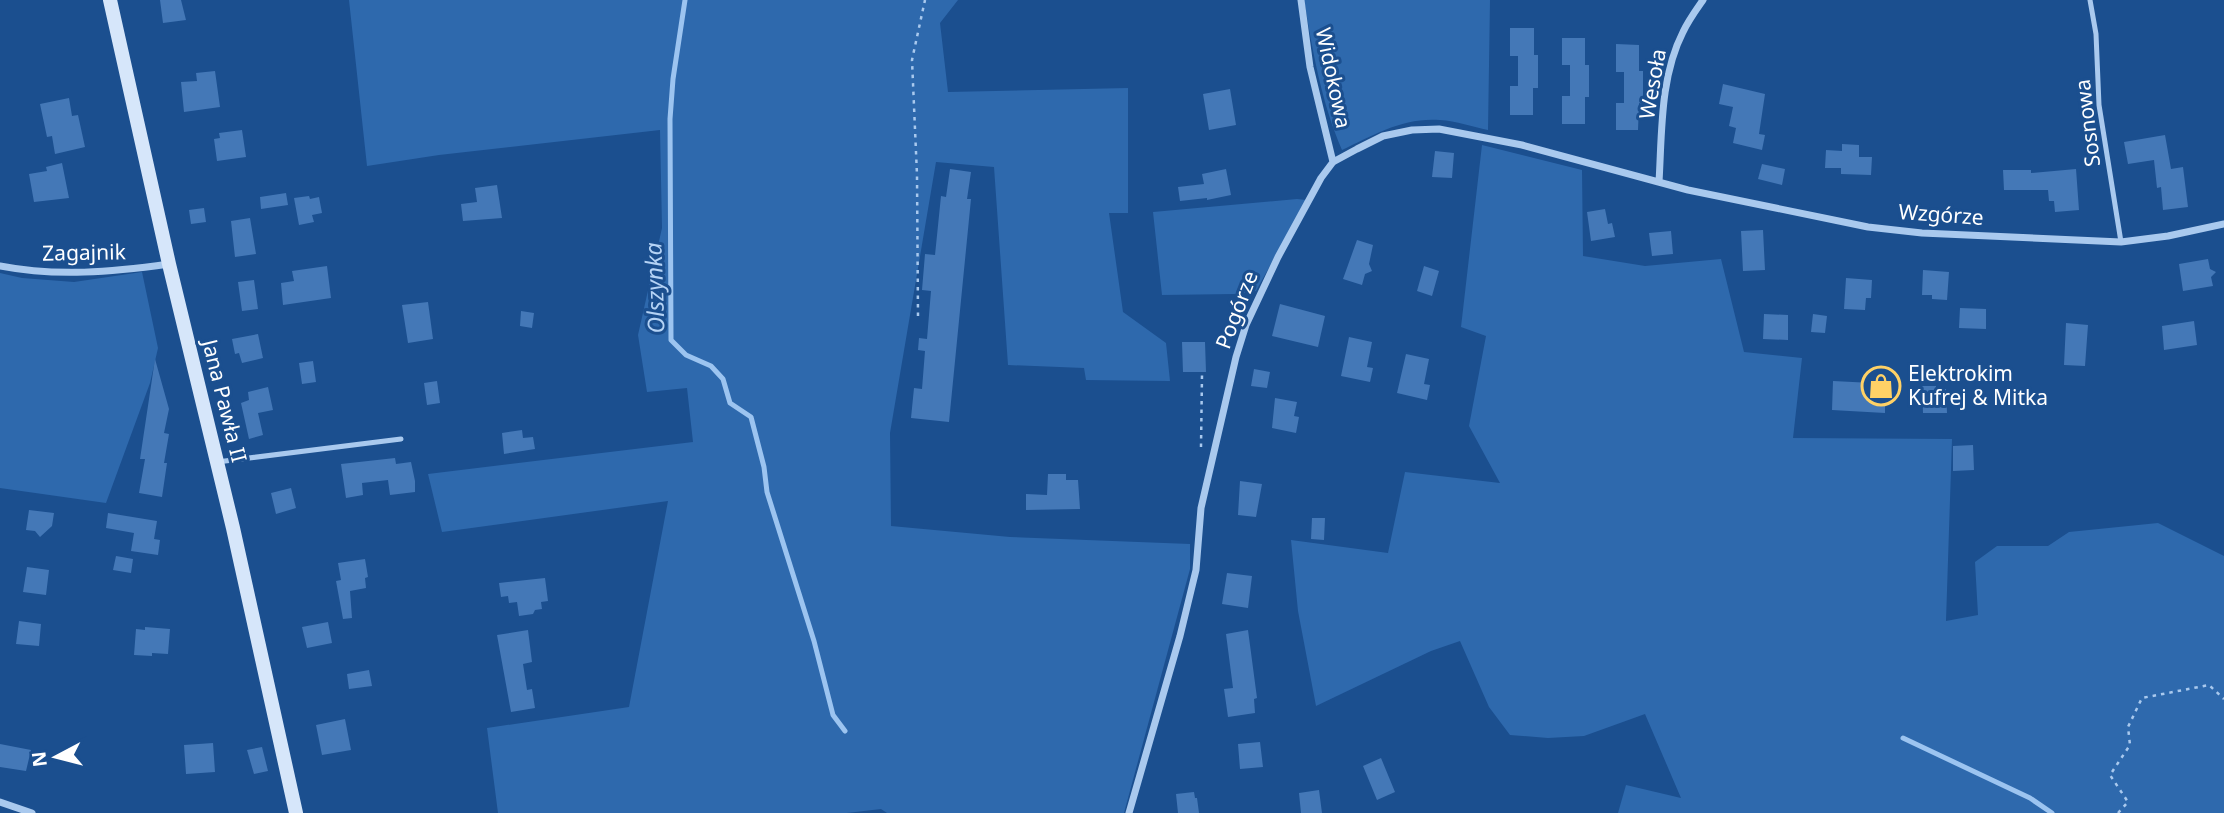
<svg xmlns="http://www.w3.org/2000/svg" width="2224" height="813" font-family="'Noto Sans',sans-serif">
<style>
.green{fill:#2e69ad}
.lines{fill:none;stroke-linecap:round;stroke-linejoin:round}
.stream{stroke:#9cc4f0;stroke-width:5}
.building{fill:#4478b7}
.path{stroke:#a9c9ee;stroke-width:2.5;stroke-dasharray:3.5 5;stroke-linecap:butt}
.lane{stroke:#a9c9ee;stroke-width:5}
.street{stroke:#a9c9ee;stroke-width:7}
.secondary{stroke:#d6e6fa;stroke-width:14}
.labels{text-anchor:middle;stroke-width:6;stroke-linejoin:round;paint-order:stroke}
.street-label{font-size:21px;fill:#fff;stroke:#1b4f8f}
.poi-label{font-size:21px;fill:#fff;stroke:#1b4f8f;text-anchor:start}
.water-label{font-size:23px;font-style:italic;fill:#b5d3f5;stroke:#1b4f8f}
</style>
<rect width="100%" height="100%" fill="#1b4f8f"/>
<path class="green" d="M349,0H958L940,23L948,92L1128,88V213H1109L1123,312L1166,343L1170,381L1086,380L1084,368L1008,365L994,167L936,162L890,433L891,526L1010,537L1190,544V569L1124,813H887L881,809L847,813H498L487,728L629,707L668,501L442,532L428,474L693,442L687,388L647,392L638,335L662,228L660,130L439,155L367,166Z
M1304,0H1490L1488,130C1473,127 1456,121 1440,120C1404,117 1373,135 1342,150C1321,101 1313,52 1304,0Z
M1482,145L1582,170L1583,256L1645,266L1721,259L1744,352L1802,358L1793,438L1952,439L1946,621L1978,615L1975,562L1997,546H2048L2069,532L2158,523L2224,556V813H1618L1626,785L1681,798L1645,714L1584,736L1548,738L1510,735L1489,707L1460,641L1431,651L1316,706L1298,611L1291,540L1388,553L1405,472L1500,483L1469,426L1486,336L1461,327Z
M1297,199L1306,200L1256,291L1234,294L1162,295L1153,212Z
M142,272L158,348L150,383L106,503L0,488V273L22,278L74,282Z"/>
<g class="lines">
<path class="stream" d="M685,0L673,79L670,119L671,340L686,355L711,366L723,379L730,403L751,417L764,467L767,492L814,641L833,715L845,731
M1903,738L2030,798L2052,813"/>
</g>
<path class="building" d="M160,0H181L186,20L163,23Z
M1510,28H1534V55H1538V88H1533V115H1510V86H1518V56H1510Z
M1562,38H1585V65H1589V97H1585V124H1562V96H1570V65H1562Z
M1616,44L1639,45V71H1643V104L1639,103L1638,130H1616V103H1624V72H1616Z
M215,71L220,107L184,112L181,82L197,81L196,73Z
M1723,84L1765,94L1759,134L1765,135L1762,150L1733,143L1736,128L1729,126L1733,107L1719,104Z
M1230,89L1236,125L1209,130L1203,94Z
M69,98L72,116L78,115L85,147L55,154L52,136L47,137L40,104Z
M242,130L246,157L217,161L214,139L220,138L219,133Z
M2165,135L2171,169L2183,167L2188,207L2163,210L2161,187L2157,188L2154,160L2128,164L2124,142Z
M1842,144L1859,145V157H1872L1871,175L1841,174V168H1825L1826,150L1842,151Z
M1435,151L1454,153L1452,178L1432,177Z
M62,163L69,198L34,202L29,174L47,171L46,167Z
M1762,164L1785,169L1782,185L1758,179Z
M950,169L971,172L967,199H971L949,422L911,418L914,388L922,389L925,351L918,350L919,338L927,339L931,291L922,290L925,254L935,255L941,196L946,197Z
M1226,169L1231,195L1207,200V198L1180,201L1178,187L1204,184L1202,174Z
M2076,169L2079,210L2055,212L2054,201H2049L2048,190H2004L2003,170H2031V173Z
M497,185L502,218L463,221L461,204L477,202L475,188Z
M286,193L288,205L261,209L260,197Z
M309,196L310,199L319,197L322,213L312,215L314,222L299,225L294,198Z
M204,208L206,222L191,224L189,210Z
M1605,209L1608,224L1612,223L1615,237L1591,241L1587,212Z
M250,218L256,254L235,257L231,221Z
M1763,230L1765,270L1743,271L1741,231Z
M1671,231L1673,254L1652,256L1649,233Z
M1357,240L1373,245L1369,264L1372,271L1365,274L1362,285L1343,279Z
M2208,259L2210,269L2216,272L2211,277L2213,286L2183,291L2179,264Z
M327,266L331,298L283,305L281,283L294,281L292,271Z
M1424,266L1439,271L1432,296L1417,291Z
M1923,270L1949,272L1947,300L1932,299V295H1922Z
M1846,278L1872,280L1871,298H1866L1865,310L1844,309Z
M254,280L258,309L242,311L238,282Z
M428,302L433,339L408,343L402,305Z
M1280,304L1325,316L1318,347L1272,336Z
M1960,308L1986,309V329L1959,328Z
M521,311L534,313L532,328L520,326Z
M1764,314L1788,315V340L1763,339Z
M1813,314L1827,316L1825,333L1811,332Z
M2194,321L2197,345L2164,350L2162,326Z
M2066,323L2088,325L2085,366L2064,365Z
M258,334L263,358L242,363L239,353L235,354L232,339Z
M1349,337L1372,342L1367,367L1373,368L1370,382L1341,376Z
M1182,342H1205L1206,372H1183Z
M1406,354L1429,359L1424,384L1430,385L1427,400L1397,393Z
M155,359L169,409L164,433L169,434L164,463H167L162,497L139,493L145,459H140Z
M313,361L316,382L302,384L299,363Z
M1254,369L1270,372L1267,388L1251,386Z
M437,381L440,403L427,405L424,383Z
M1833,381L1892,384L1891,404H1885V413L1832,410Z
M1922,386H1936V389H1946L1947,413H1923Z
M268,387L273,410L258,413L263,435L249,439L241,403L249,400L248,392Z
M1275,398L1297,402L1294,416L1299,417L1296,433L1272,428Z
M522,430L523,438L533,437L535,449L504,454L502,433Z
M1973,445L1974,470L1953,471V446Z
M395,458L396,464L411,462L415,481V492L390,495L388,480L362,483L363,495L346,498L341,464Z
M1048,474H1066V480H1078L1080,509L1026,510V494L1047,495Z
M1240,481L1262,484L1256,517L1238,515Z
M291,488L296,508L276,514L271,493Z
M29,510L54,513L52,526L40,537L35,531L26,530Z
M108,513L157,521L154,539L160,540L158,555L131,551L134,533L106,528Z
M1312,518H1325L1324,540L1311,539Z
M116,556L133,559L131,573L113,570Z
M365,559L368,577L365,578L366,588L350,591L352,618L343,619L336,581L341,580L338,563Z
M27,567L49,570L46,595L23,592Z
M1227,573L1252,576L1248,608L1222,604Z
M545,578L548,601L541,602L542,609L535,610L533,614L519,616L517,602L509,603L508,596L501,597L499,583Z
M19,621L41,624L39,646L16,644Z
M328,622L332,643L307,648L302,627Z
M145,627L170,629L168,654L152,653V656L134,655L136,629L145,630Z
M528,630L532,662L523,664L527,690L532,689L535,708L511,712L497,635Z
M1248,630L1257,698L1254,699L1255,713L1228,717L1224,689L1233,688L1226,634Z
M369,670L372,686L349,689L347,674Z
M345,719L351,750L322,755L316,725Z
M1260,742L1263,767L1240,769L1238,744Z
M213,743L215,772L186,774L184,745Z
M0,744L31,750L26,771L0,767Z
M262,747L268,771L254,774L247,750Z
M1381,758L1395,792L1377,800L1363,766Z
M1319,790L1322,813H1301L1299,793Z
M1194,792L1195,798H1197L1199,813H1178L1176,794Z"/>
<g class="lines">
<path class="path" d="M918,316L917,175L912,60L925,0
M1201,447L1202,375
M2118,813L2128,802L2110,775L2130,745L2128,727L2142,698L2209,685L2224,699"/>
<path class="lane" d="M2090,0L2096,34L2099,105L2121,242
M217,462L401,439"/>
<path class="street" d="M1301,0L1310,67L1333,162
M1659,182C1662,132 1660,77 1683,32C1688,21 1696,10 1703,0
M0,266C56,277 112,272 169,264
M0,802L32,813
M1129,813L1180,636L1196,570L1201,508L1236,357L1246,325L1278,257L1321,178L1333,162L1357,149L1383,136L1412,130L1439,129L1522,145L1688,190L1868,227L1922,233L2121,242L2168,236L2224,224"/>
<path class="secondary" d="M110,0L169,264L233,528L296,813"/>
</g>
<defs>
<symbol id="shop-ring" viewBox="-11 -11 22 22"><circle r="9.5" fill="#1b4f8f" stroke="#ffd166" stroke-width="1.5"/><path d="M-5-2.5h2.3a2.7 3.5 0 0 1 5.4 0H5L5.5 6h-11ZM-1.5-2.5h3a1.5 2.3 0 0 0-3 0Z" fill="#ffd166"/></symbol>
</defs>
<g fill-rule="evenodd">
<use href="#shop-ring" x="1859" y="364" width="44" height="44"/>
</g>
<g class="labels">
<g class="street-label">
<text transform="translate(1333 78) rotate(78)" y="7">Widokowa</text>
<text transform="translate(1653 84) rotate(-80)" y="7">Wesoła</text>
<text transform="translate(2088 123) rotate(-97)" y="7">Sosnowa</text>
<text transform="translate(1941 215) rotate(4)" y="7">Wzgórze</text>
<text transform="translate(84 253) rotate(-1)" y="7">Zagajnik</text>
<text transform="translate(1237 310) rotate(-69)" y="7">Pogórze</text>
<text transform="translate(224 401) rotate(76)" y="7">Jana Pawła II</text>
</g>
<g class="poi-label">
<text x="1908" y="381">Elektrokim<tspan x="1908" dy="24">Kufrej &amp; Mitka</tspan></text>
</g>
<g class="water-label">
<text transform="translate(655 288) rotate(-92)" y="8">Olszynka</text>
</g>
</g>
<g transform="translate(56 757) rotate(263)" stroke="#1b4f8f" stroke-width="5" paint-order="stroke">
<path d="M0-5L12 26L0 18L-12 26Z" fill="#ffffff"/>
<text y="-10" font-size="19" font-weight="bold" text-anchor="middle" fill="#ffffff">N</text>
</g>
</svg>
